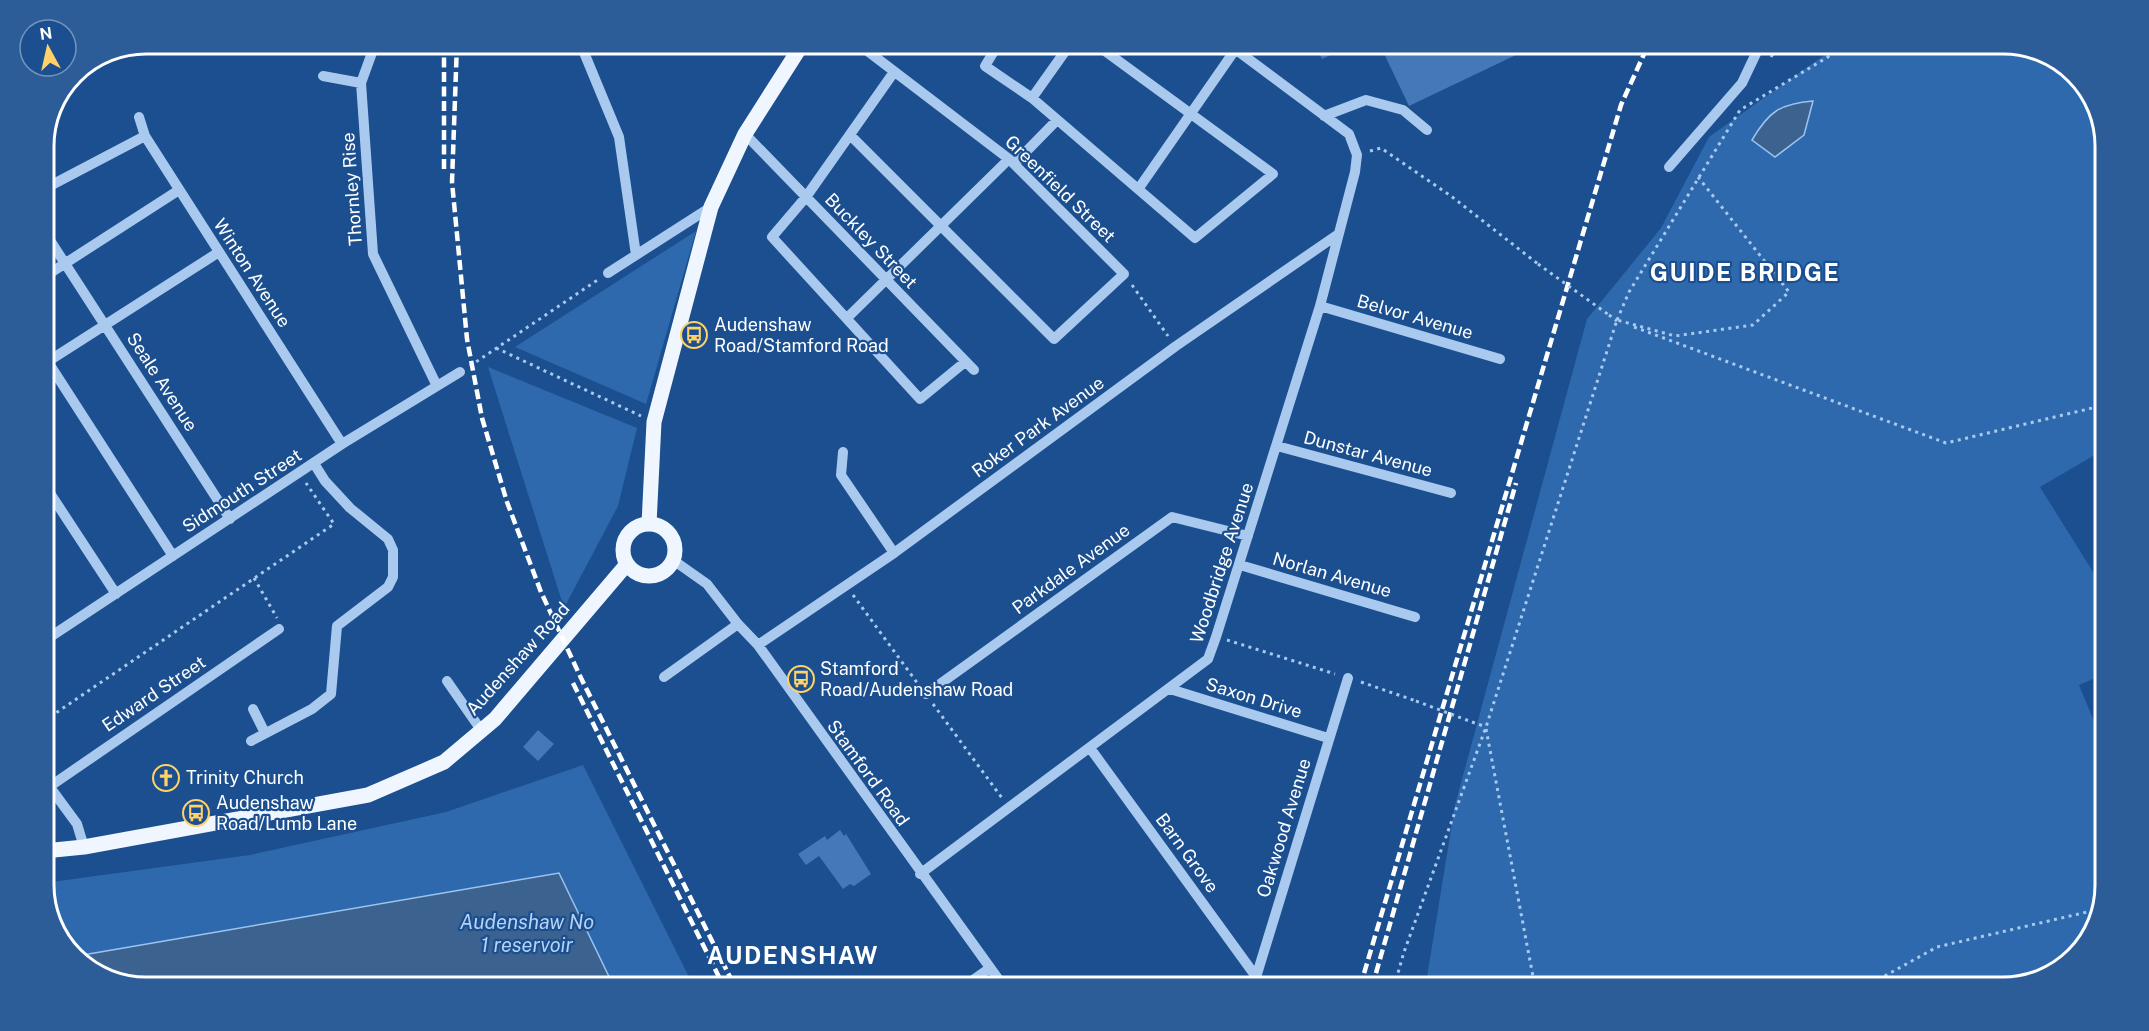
<svg xmlns="http://www.w3.org/2000/svg" width="2149" height="1031" font-family="'Public Sans',sans-serif">
<style>
.green{fill:#2e69ad}
.water{fill:#3c6290;stroke:#9cc4f0;stroke-width:1.5}
.building{fill:#4478b7}
.lines{fill:none;stroke-linecap:round;stroke-linejoin:round}
.path{stroke:#a9c9ee;stroke-width:3;stroke-dasharray:3 4.5;stroke-linecap:butt}
.minor{stroke:#a9c9ee;stroke-width:10}
.major{stroke:#f0f6ff;stroke-width:15}
.rail{stroke:#fff;stroke-width:4.5;stroke-dasharray:10 4.5;stroke-linecap:butt}
.path-bridge{stroke:#a9c9ee;stroke-width:3;stroke-dasharray:3 4.5;stroke-linecap:butt}
.labels{text-anchor:middle;stroke-width:4.5;stroke-linejoin:round;paint-order:stroke}
.street-label{font-size:18px;fill:#fff;stroke:#1b4f8f}
.poi-label{font-size:18px;fill:#fff;stroke:#1b4f8f;text-anchor:start}
.water-label{font-size:20px;font-style:italic;fill:#b5d3f5;stroke:#1b4f8f}
.district-label{font-size:24px;font-weight:bold;letter-spacing:1.5px;fill:#fff;stroke:#1b4f8f}
.rim{fill:none;stroke:#fff;stroke-width:3}
</style>
<rect width="100%" height="100%" fill="#1b4f8f"/>
<path class="green" d="M2003,43L2048,54L2088,89L2105,140V449L2040,487L2105,591V674L2079,685L2105,748V885L2095,930L2060,970L2003,987H2000L1999,982L1981,987H1434L1427,977L1455,805L1587,319L1661,228L1709,137L1840,44Z
M696,231L646,404L515,347Z
M488,367L637,428L618,506L564,608Z
M583,765L694,987H614L559,873L77,956L61,942L44,892V883L250,855L446,812Z"/>
<path class="water" d="M1813,101L1804,135L1775,157L1752,140C1769,111 1780,104 1813,101Z
M559,873L614,987H146L101,977L77,956Z"/>
<path class="building" d="M1314,43H1355L1322,59Z
M1379,43H1541L1409,106Z
M538,730L554,744L538,761L523,747Z
M840,830L844,836L846,834L871,874L854,886L850,884L843,889L819,856L806,865L798,854L825,836L827,840Z"/>
<g class="lines">
<path class="path" d="M1771,57L1779,43
M1370,151L1381,148L1451,196L1538,264
M1132,285L1168,336
M1609,315L1617,321
M1617,320L1629,292L1740,110L1851,43
M1634,327L1946,443L2105,405
M496,348L641,416
M470,366L599,279
M254,578L277,618
M853,595L918,684
M1227,640L1335,674
M1361,682L1416,701
M933,704L1002,798
M44,721L334,524L306,483
M1472,722L1486,727
M1486,729L1535,987
M1394,987L1404,952L1486,727L1617,320L1675,336L1753,325L1789,292L1698,177
M1865,987L1937,947L2100,909"/>
<path class="minor" d="M589,43L583,50L619,137L636,255
M999,43L985,66L1032,98L1195,238L1273,174L1094,43
M373,50L361,83L373,254L437,386
M894,72L806,197L772,237L920,399L965,362
M323,76L361,83
M1032,98L1071,43
M1324,116L1366,100L1403,110L1427,130
M139,117L145,136L342,444
M745,134L974,370
M850,135L1054,339L1124,274L1009,159L857,43
M1014,164L1057,120
M1669,167L1742,83L1761,43
M1139,188L1235,50
M44,189L145,136
M44,231L230,519
M608,273L711,207
M44,277L179,190
M1320,306L1500,359
M847,318L1009,159
M48,362L173,556
M44,364L219,252
M1277,446L1451,493
M843,452L841,475L894,553
M44,484L116,594
M673,560L707,584L738,624L758,645L1004,987
M1240,565L1415,617
M44,641L342,444L460,372
M758,645L894,553L1176,346L1337,235
M664,677L738,624
M447,681L481,730
M1170,689L1328,738
M926,694L1172,517L1248,536
M253,709L265,733
M251,741L312,709L331,694L337,626L388,587L393,577V550L388,539L350,508L325,481L315,465
M1090,748L1257,978
M44,779L77,824L84,847
M49,787L279,629
M920,874L1208,659L1216,637L1320,306L1355,172L1357,155L1349,134L1227,43
M963,987L990,968
M1253,987L1348,678"/>
<path class="major" d="M649,524L654,422L711,207L745,134L803,43
M623 550a26 26 0 1 1 52 0a26 26 0 1 1-52 0Z
M44,851L84,847L368,795L444,762L495,719L627,564"/>
<path class="rail" d="M444,43V169
M457,43L452,182L467,339L482,418L507,502L541,592L581,678L735,987
M573,683L724,987
M1360,987L1621,105L1649,43
M1372,987L1516,483"/>
<path class="path-bridge" d="M1538,264L1609,315
M1416,701L1472,722"/>
</g>
<defs>
<symbol id="bus-ring" viewBox="-11 -11 22 22"><circle r="9.5" fill="#1b4f8f" stroke="#ffd166" stroke-width="1.5"/><path d="M-5-6H5V4H4V6H2V4H-2V6H-4V4H-5ZM-3.5-4V0h7V-4ZM-3.5 1.2v1.5H-2V1.2ZM2 1.2v1.5H3.5V1.2Z" fill="#ffd166"/></symbol>
<symbol id="church-ring" viewBox="-11 -11 22 22"><circle r="9.5" fill="#1b4f8f" stroke="#ffd166" stroke-width="1.5"/><path d="M-1.2-6h2.4v3.5h3.3v2.4h-3.3V6h-2.4V-.1h-3.3v-2.4h3.3Z" fill="#ffd166"/></symbol>
</defs>
<g fill-rule="evenodd">
<use href="#bus-ring" x="679" y="320" width="30" height="30"/>
<use href="#bus-ring" x="786" y="664" width="30" height="30"/>
<use href="#church-ring" x="151" y="763" width="30" height="30"/>
<use href="#bus-ring" x="181" y="798" width="30" height="30"/>
</g>
<g class="labels">
<g class="street-label">
<text transform="translate(352 189) rotate(-94)" y="6">Thornley Rise</text>
<text transform="translate(1060 189) rotate(44)" y="6">Greenfield Street</text>
<text transform="translate(871 241) rotate(46)" y="6">Buckley Street</text>
<text transform="translate(252 273) rotate(57)" y="6">Winton Avenue</text>
<text transform="translate(1415 317) rotate(16)" y="6">Belvor Avenue</text>
<text transform="translate(162 382) rotate(57)" y="6">Seale Avenue</text>
<text transform="translate(1038 427) rotate(-36)" y="6">Roker Park Avenue</text>
<text transform="translate(1368 454) rotate(15)" y="6">Dunstar Avenue</text>
<text transform="translate(242 491) rotate(-33)" y="6">Sidmouth Street</text>
<text transform="translate(1222 563) rotate(-72)" y="6">Woodbridge Avenue</text>
<text transform="translate(1071 569) rotate(-36)" y="6">Parkdale Avenue</text>
<text transform="translate(1332 575) rotate(16)" y="6">Norlan Avenue</text>
<text transform="translate(518 659) rotate(-48)" y="6">Audenshaw Road</text>
<text transform="translate(154 694) rotate(-34)" y="6">Edward Street</text>
<text transform="translate(1254 698) rotate(17)" y="6">Saxon Drive</text>
<text transform="translate(868 773) rotate(54)" y="6">Stamford Road</text>
<text transform="translate(1284 828) rotate(-73)" y="6">Oakwood Avenue</text>
<text transform="translate(1187 853) rotate(54)" y="6">Barn Grove</text>
</g>
<g class="poi-label">
<text x="714" y="331">Audenshaw<tspan x="714" dy="21">Road/Stamford Road</tspan></text>
<text x="820" y="675">Stamford<tspan x="820" dy="21">Road/Audenshaw Road</tspan></text>
<text x="186" y="784">Trinity Church</text>
<text x="216" y="809">Audenshaw<tspan x="216" dy="21">Road/Lumb Lane</tspan></text>
</g>
<g class="water-label">
<text x="527" y="929">Audenshaw No<tspan x="527" dy="23">1 reservoir</tspan></text>
</g>
<g class="district-label">
<text x="1745" y="281">GUIDE BRIDGE</text>
<text x="793" y="964">AUDENSHAW</text>
</g>
</g>
<path d="M0 0H2149V1031H0ZM146 54H2003A92 92 0 0 1 2095 146V885A92 92 0 0 1 2003 977H146A92 92 0 0 1 54 885V146A92 92 0 0 1 146 54Z" fill="#2d5d98" fill-rule="evenodd"/>
<path class="rim" d="M146 54H2003A92 92 0 0 1 2095 146V885A92 92 0 0 1 2003 977H146A92 92 0 0 1 54 885V146A92 92 0 0 1 146 54Z"/>
<g transform="translate(48 48) rotate(352)"><circle r="28" fill="#1b4f8f" stroke="#7695bc" stroke-width="1.5"/>
<path d="M0-4.5L10 22L0 15L-10 22Z" fill="#ffd166"/>
<text y="-9" font-size="16" font-weight="bold" text-anchor="middle" fill="#ffffff">N</text>
</g>
</svg>
